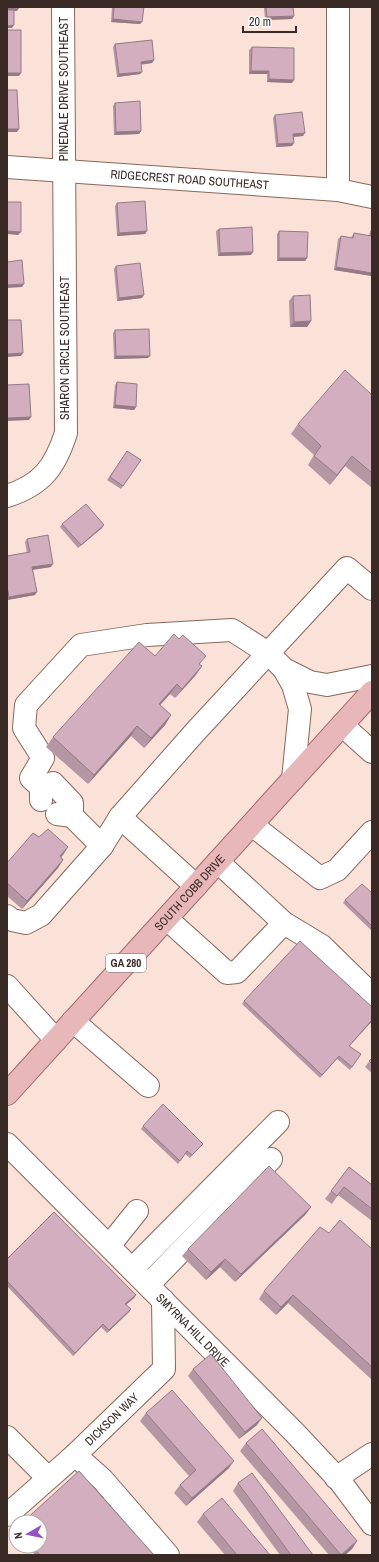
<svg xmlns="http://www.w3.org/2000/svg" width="379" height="1562" font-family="'Archivo Narrow',sans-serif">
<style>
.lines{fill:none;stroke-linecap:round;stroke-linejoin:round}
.minor-casing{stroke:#89675a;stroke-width:24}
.major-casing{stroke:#a16668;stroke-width:24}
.minor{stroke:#fff;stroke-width:22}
.major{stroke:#e8b7ba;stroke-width:22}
.wall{fill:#b596a3}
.shaded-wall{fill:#947a85}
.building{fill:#d3aebe;stroke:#947a85}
.labels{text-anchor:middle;stroke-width:3;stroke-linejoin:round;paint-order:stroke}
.shield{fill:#fff;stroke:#746a66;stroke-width:1}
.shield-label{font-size:11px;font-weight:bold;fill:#392a25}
.street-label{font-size:12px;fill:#392a25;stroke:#fff}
</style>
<rect width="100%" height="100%" fill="#fae2d9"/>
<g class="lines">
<defs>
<g id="minor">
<path id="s1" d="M7,167L338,190L372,197"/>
<path d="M338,190V7"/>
<path d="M7,496C42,485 55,467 66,433L63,7"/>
<path d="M284,669L293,685L300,709L293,779"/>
<path d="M342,725L372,752"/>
<path d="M41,787L53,783L72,803V816"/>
<path d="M41,800V787L31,778L43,758L24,728L26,705L81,645L147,635L232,630L268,653L284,669L310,682L327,685L372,676"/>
<path d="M57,814L72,816L102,846"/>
<path d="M120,817L196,886"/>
<path d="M252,825L320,878L337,870L372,832"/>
<path d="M7,916L12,920L26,923L41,915L102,846L120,817L196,731L347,568L372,589"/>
<path d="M167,919L227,973L237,972L284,923L218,862"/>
<path d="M284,923L322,946L372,995"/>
<path d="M7,986L56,1040"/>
<path d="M73,1021L148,1086"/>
<path id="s2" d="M7,1144L295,1433L339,1480L372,1524"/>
<path d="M109,1246L137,1211"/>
<path d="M132,1269L278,1122"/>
<path d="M148,1285L271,1159"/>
<path d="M7,1437L48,1478"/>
<path d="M75,1455L103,1480L168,1555"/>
<path d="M336,1478L372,1454"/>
<path id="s3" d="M7,1515L75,1455L164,1369L163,1300"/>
</g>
<g id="major">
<path id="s4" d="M7,1094L372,692"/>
</g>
</defs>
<use href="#minor" class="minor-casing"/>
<use href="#major" class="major-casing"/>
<use href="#minor" class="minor"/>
<use href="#major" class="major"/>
</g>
<path class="wall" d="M112,7H144L140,24L111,22Z
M264,7H293L294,16L292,19L265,20Z
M115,44L154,60L152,63L141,64L142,72L140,74L117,77L113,47Z
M252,47L292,83L267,82V74H249V50Z
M115,103L141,131L139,134L114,135L113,106Z
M275,115L303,136L293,137L292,146L276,147L273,118Z
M117,203L147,231L145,234L117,236L115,206Z
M219,229L251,255L218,256L216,231Z
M372,229V276L334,270L338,239L341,236L351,238L352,236L354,233L369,236L370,231Z
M279,231L307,258L305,261H277V234Z
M116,266L142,298L117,301L114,269Z
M293,296L311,321L307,327H290L289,301Z
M115,330L148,358L114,359L113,333Z
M117,382L136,407L134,410L113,408L115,385Z
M372,395V488L345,466L330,485L308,465L314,455L291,434L298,424Z
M127,451L141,460L121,489L107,480Z
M62,524L102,528L78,548L60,527Z
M27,539L51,567L33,570L35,595L7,600V556L27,553L25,542Z
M155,656L200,665L202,666L195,676L175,698L170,694L160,705L171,715L165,725L144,748L131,736L88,784L46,747L53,737Z
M39,837L68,847L61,857L63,860L58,868L22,909L7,896V863Z
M372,893V931L343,903L345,900Z
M244,1001L372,1007V1021L349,1046L361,1054L350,1070L337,1059L320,1078L242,1004Z
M372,1058V1073L365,1067Z
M143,1126L203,1144L190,1158L185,1154L178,1164L141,1129Z
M349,1167L372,1185V1221L338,1195L332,1204L325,1199Z
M311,1207L305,1215L235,1282L220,1267L206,1280L182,1256L188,1249Z
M329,1233L372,1249V1378L371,1379L288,1303L276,1315L259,1299L264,1291Z
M7,1259L136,1295L134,1298L126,1305L131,1309L129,1312L107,1333L101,1327L73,1356L7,1286Z
M193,1369L257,1425L239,1439L188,1376Z
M146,1413L229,1468L186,1506L174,1493L180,1485L189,1476L140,1421Z
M246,1443L357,1541L352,1549L345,1555H329L240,1451Z
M238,1483L313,1555H280L233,1491Z
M203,1514L270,1555H225L197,1522Z
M16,1528V1534L13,1531Z
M27,1546H40L154,1555H35Z"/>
<path class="shaded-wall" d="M7,8H19L17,11H7Z
M294,16L292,19L265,20L267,17Z
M113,19L142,22L140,24L111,22Z
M14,25L12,28H7V26Z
M154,60L152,63L139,65L141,62Z
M251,71H269L267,74H249Z
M142,72L140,74L117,77L119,74Z
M7,73H21L19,76H7Z
M269,79L294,80L292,83L267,82Z
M7,129H19L17,132H7Z
M141,131L139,134L114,135L116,132Z
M305,133L303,136L291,137L293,134Z
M294,143L292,146L276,147L278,144Z
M7,231L21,232L18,235L7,234Z
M147,231L145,234L117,236L119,233Z
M253,252L251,255L218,256L220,253Z
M279,258H307L305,261H277Z
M336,267L372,273V276L334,270Z
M24,284L22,287L7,288V285Z
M144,295L142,298L117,301L119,298Z
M311,321L307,327H290L294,322Z
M23,353L21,356L7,357V354Z
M116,356H150L148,358L114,359Z
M115,405L136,407L134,410L113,408Z
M31,417L29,420L7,421V418Z
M352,456L345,466L330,485L337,475Z
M104,525L102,528L78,548L81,545Z
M53,564L51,567L30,570L32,567Z
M37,592L35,595L7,600L9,597Z
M202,666L195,676L175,698L182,689Z
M177,684L170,694L152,714L159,704Z
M171,715L165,725L144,748L151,738Z
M137,726L131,736L88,784L94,775Z
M68,847L63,855L54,864L60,856Z
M63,860L58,868L22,909L27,901Z
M372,1020V1021L347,1049L349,1046Z
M311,1207L305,1215L235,1282L241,1274Z
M225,1259L220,1267L206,1280L211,1272Z
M136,1295L134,1298L123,1307L125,1304Z
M293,1295L288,1303L276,1315L281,1307Z
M131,1309L129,1312L107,1333L109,1330Z
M103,1324L101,1327L73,1356L75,1353Z
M262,1418L257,1425L239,1439L245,1432Z
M234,1461L229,1468L186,1506L192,1498Z
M357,1541L352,1549L345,1555H341Z"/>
<path class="building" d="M7,7H19V8H7Z
M114,7H144L142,22L113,19Z
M266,7H293L294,16L267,17Z
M7,10H14V25L7,26Z
M7,30H21V73H7Z
M152,40L154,60L141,62L142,72L119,74L115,44Z
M252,47L294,48V80L269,79V71H251Z
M7,90H17L19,129H7Z
M140,101L141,131L116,132L115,103Z
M302,112L305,133L293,134L294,143L278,144L275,115Z
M145,201L147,231L119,233L117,203Z
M7,202H21V232L7,231Z
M252,227L253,252L220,253L219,229Z
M372,230V273L336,267L341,236L353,238L354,233L371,236Z
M279,231L308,232L307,258H279Z
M22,260L24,284L7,285V262Z
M140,263L144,295L119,298L116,266Z
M310,295L311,321L294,322L293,296Z
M7,320H21L23,353L7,354Z
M149,329L150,356H116L115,330Z
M345,370L372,395V473L352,456L337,475L314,456L321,446L298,424Z
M117,382L137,384L136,407L115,405Z
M29,384L31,417L7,418V385Z
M127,451L141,460L123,486L110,477Z
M86,504L104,525L81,545L62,524Z
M48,535L53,564L32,567L37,592L9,597L7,586V556L30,552L27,539Z
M174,634L179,639L183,635L206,656L199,664L202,666L182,689L177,684L159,704L171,715L151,738L137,726L94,775L53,737L139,642L155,656Z
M48,829L68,847L60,856L63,860L27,901L7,883V863L33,833L39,837Z
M362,884L372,893V926L345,900Z
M300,941L372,1007V1020L349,1046L361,1054L352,1067L339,1056L322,1075L244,1001Z
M372,1058V1064L369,1061Z
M163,1104L203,1144L192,1155L187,1151L180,1161L143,1126Z
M269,1166L311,1207L241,1274L225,1259L211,1272L188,1249Z
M349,1167L372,1185V1209L344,1187L337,1196L331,1191Z
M54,1212L136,1295L125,1304L131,1309L109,1330L103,1324L75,1353L7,1281V1259Z
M340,1220L372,1249V1367L293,1295L281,1307L264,1291L320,1227L329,1233Z
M211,1354L262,1418L245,1432L193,1369Z
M172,1390L234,1461L192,1498L180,1485L196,1470L146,1413Z
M262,1429L357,1541L341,1555L246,1443Z
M79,1471L154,1555H40L32,1546H40V1522H23Z
M252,1473L313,1555H291L238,1483Z
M222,1498L270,1555H237L203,1514Z"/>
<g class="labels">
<rect class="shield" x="106" y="954" width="40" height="18" rx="3"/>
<g class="shield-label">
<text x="126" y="967">GA 280</text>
</g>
<g class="street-label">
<text transform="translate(64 89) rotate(-90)" y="4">PINEDALE DRIVE SOUTHEAST</text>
<text dy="4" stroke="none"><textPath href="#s1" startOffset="183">RIDGECREST ROAD SOUTHEAST</textPath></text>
<text transform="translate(65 348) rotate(-90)" y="4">SHARON CIRCLE SOUTHEAST</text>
<text dy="4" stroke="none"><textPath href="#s4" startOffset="272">SOUTH COBB DRIVE</textPath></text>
<text dy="4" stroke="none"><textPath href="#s2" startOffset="263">SMYRNA HILL DRIVE</textPath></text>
<text dy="4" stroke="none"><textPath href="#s3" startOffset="142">DICKSON WAY</textPath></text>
</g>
</g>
<rect width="379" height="1562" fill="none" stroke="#392a25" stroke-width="16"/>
<g transform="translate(28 1534) rotate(261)"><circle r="19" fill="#ffffff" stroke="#b0aaa8"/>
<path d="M0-3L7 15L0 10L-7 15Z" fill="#9551c6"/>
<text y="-6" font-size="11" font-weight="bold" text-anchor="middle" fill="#392a25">N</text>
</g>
<path d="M243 26v6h53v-6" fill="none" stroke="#392a25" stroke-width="2"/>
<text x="249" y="26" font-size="12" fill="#392a25" stroke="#ffffff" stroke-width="3" paint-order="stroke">20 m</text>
</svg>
